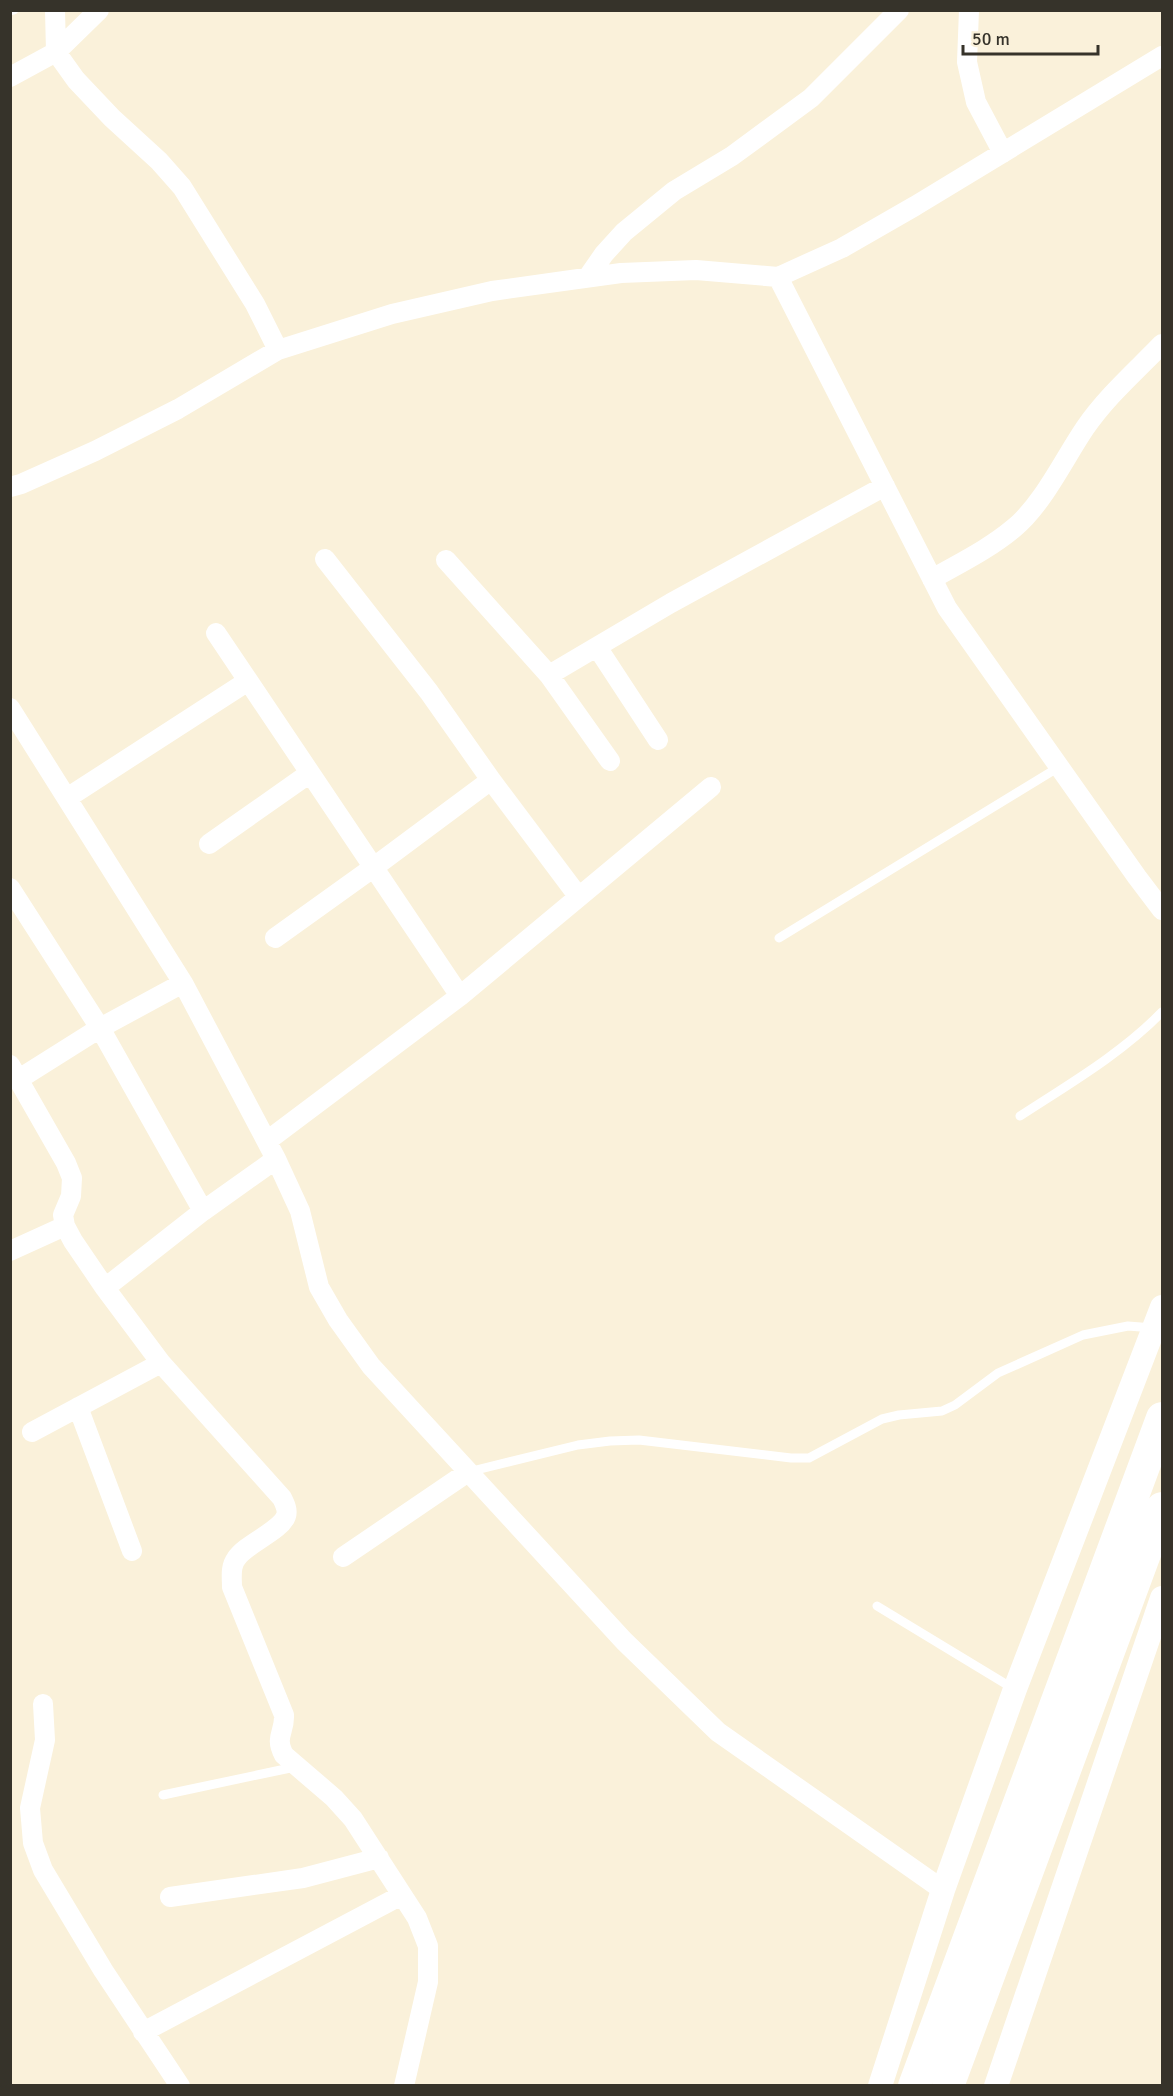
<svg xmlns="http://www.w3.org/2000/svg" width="1173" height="2096" font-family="Signika,sans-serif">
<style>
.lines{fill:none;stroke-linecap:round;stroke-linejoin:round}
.service{stroke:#fff;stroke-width:9}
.minor{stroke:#fff;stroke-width:20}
.tertiary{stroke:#fff;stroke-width:24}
.trunk{stroke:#fff;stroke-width:32}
</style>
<rect width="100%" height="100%" fill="#faf1da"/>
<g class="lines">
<path class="service" d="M10,11L14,10
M779,938L1059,767
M1020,1116C1069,1084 1121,1054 1162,1012
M468,1472L578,1445L610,1441L639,1440L791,1458H809L882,1419L899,1415L942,1411L955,1405L998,1373L1083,1335L1128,1326L1153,1328
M877,1606L1014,1689
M163,1795L295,1767"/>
<path class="minor" d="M55,10L56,52L76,80L112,118L159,161L182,187L255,304L278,350
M969,10L967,62L976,102L1003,153
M10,77L56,52L99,10
M588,277L604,254L624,232L674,191L732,156L811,98L899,10
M778,277L842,248L915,206L1162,56
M10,487L21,484L95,451L178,409L278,350L392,314L492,291L621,273L696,270L778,277L947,608L1137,877L1162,910
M325,559L429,692L491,780L578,896
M446,560L549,675L610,761
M932,579C960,563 989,549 1014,528C1043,504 1064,459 1085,428C1107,396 1136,371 1162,344
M216,633L460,996
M597,647L658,740
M549,675L671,603L885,486
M10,708L183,983L276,1159L300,1211L319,1287L338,1320L371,1366L624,1641L718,1732L943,1890
M67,798L248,681
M209,844L310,773
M10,888L100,1028L203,1211
M275,938L374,867L491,780
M10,1065L66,1163L72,1178L71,1196L63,1215L65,1226L73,1241L105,1288L161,1363L282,1498C285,1504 288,1510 286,1516C281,1531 245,1544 236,1559C230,1567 232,1578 232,1587L284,1715C285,1733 274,1736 284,1755L334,1798L353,1819L417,1918L428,1946V1982L404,2086
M19,1079L100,1028L183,983
M267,1141L460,996L711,787
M10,1251L65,1226
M105,1288L203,1211L276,1159
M78,1407L132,1551
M32,1432L161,1363
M343,1557L468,1472
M43,1704L45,1740L30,1808L33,1843L43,1870L103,1970L180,2086
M170,1897L303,1878L379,1858
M143,2032L402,1895"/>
<path class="tertiary" d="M880,2086L943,1890L1015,1689L1162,1307
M996,2086L1162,1598"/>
<path class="trunk" d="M914,2086L1162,1418
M948,2086L1162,1508"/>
</g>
<rect width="1173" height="2096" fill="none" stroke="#36332a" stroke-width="24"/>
<path d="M963 45v9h135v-9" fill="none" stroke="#36332a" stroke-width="3"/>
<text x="972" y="45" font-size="18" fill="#36332a" stroke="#faf1da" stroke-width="4.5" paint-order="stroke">50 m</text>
</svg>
